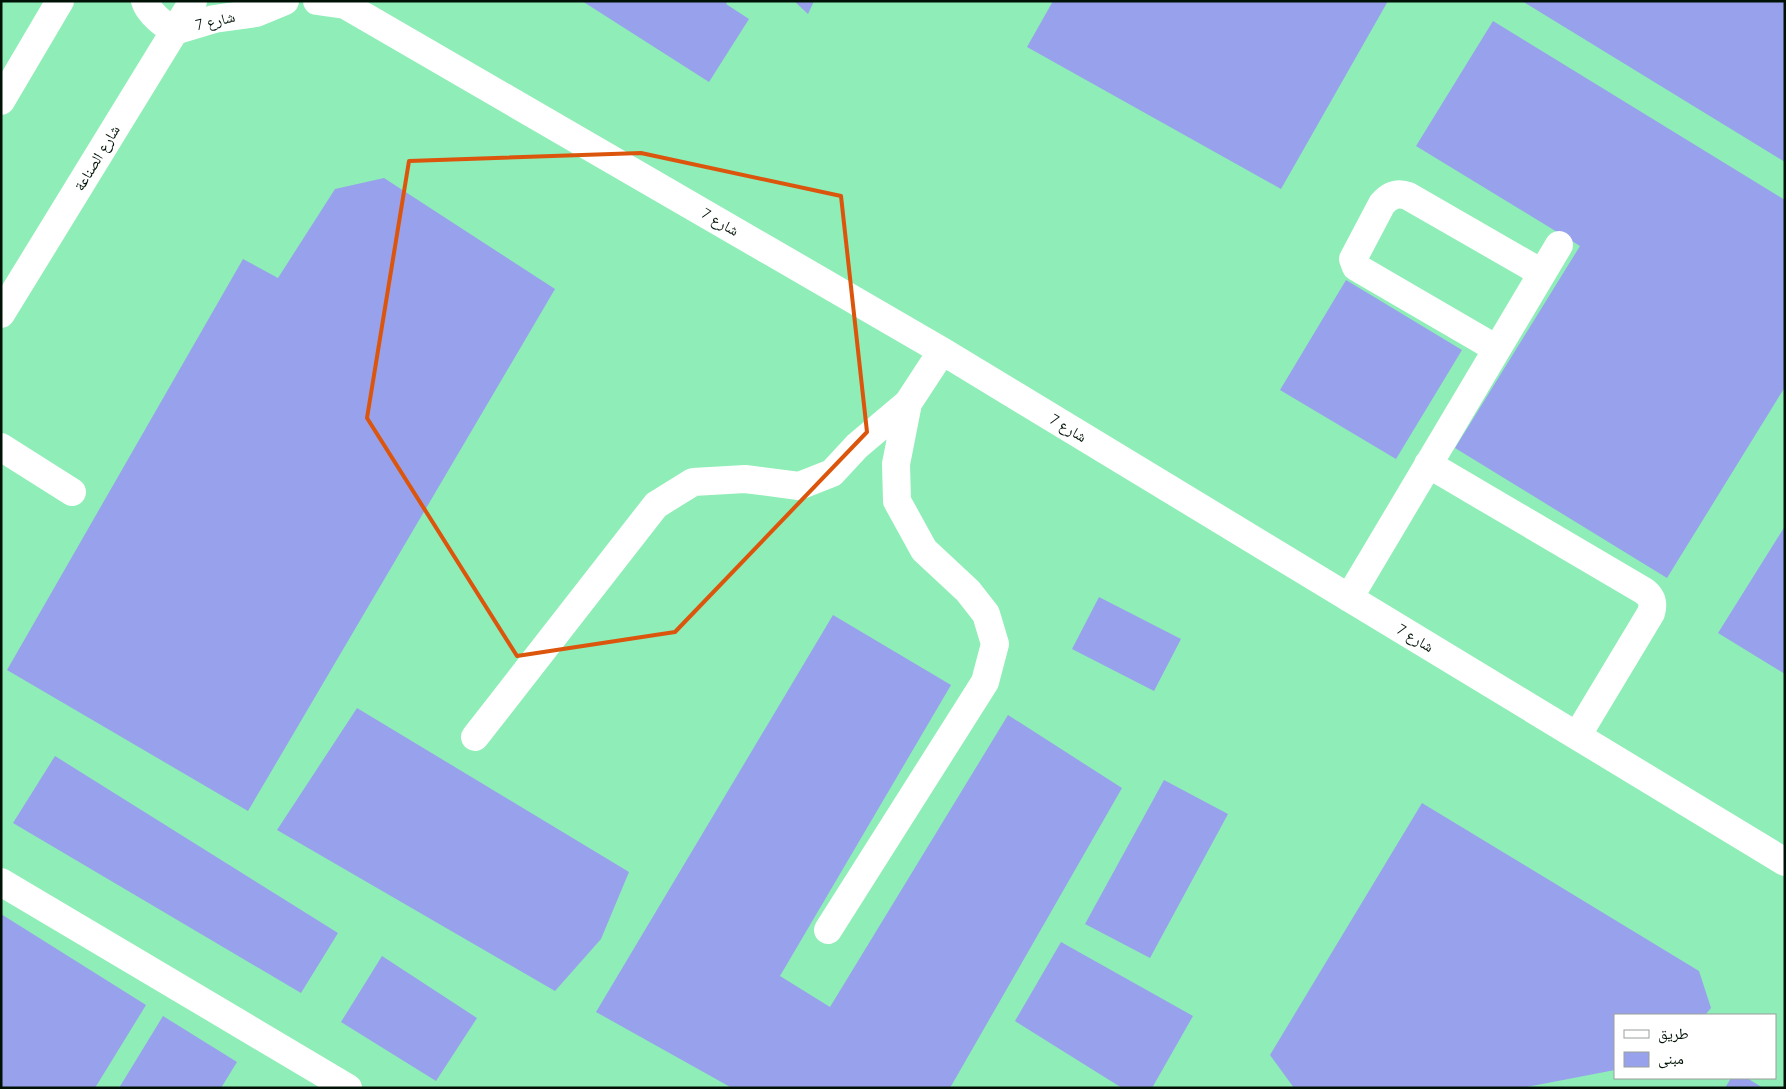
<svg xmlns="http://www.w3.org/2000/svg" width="1786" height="1089" font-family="Quicksand,'Noto Naskh Arabic',sans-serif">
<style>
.built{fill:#8fedb7;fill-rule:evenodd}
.building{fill:#98a2ec}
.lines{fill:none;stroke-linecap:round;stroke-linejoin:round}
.minor{stroke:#fff;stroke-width:28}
.marked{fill:none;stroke:#dc550c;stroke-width:4;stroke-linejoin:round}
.labels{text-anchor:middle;stroke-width:5;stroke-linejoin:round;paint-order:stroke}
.street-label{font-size:15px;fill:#001206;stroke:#fff}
</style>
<rect width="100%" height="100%" fill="#a1f6c4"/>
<path class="built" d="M1,1H1785V1088H1ZM1615,1015H1775V1078H1615Z"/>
<path class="building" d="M582,1H728L726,4L749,19L709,82Z
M794,1H814L808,14Z
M1053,1H1388L1281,189L1027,47Z
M1522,1H1785V162Z
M1493,21L1785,200V387L1667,578L1455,448L1580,246L1416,146Z
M384,178L555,289L248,811L7,670L243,259L278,278L335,189Z
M1346,280L1462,350L1396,459L1280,390Z
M1785,526V674L1718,633Z
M1099,597L1181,639L1154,691L1072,649Z
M833,615L951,685L780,976L830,1007L1008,715L1122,788L950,1088H732L596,1012Z
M357,708L629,872L601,939L555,991L277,830Z
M55,756L338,933L301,993L13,823Z
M1164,780L1228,814L1150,958L1085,924Z
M1422,803L1699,971L1711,1008L1705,1015H1615V1070L1521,1088H1294L1270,1055Z
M1,914L146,1005L95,1088H1Z
M1061,942L1193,1016L1152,1088H1122L1015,1021Z
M382,956L477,1018L436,1081L341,1022Z
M163,1016L237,1062L221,1088H119Z
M1731,1078H1747L1763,1088H1725Z"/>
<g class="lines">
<path class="minor" d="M145,1C149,14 163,24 174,31L214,19L256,13L285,1
M317,1L345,5L942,351L1785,862
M1,101L60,1
M1,314L193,1
M1497,349L1356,267L1353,259L1382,204C1389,196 1397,192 1408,196L1542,273
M1,447L72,492
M1428,464L1644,591C1652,597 1654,603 1651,613L1577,736
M1349,598L1559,245
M475,737L656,505L693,482L745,479L799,486L832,473L857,446L908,403
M1,882L348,1088
M828,930L985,682L995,644L986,614L968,591L924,550L897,501L896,464L908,403L942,351"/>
</g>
<path class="marked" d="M641,153L841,196L867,432L675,632L517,656L367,418L409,161Z"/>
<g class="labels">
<g class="street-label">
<text transform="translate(215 21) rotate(-13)" y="5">شارع 7</text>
<text transform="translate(97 158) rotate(-59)" y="5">شارع الصناعة</text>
<text transform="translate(720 222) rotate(30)" y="5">شارع 7</text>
<text transform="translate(1068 428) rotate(31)" y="5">شارع 7</text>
<text transform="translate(1415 638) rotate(31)" y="5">شارع 7</text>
</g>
</g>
<rect width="1786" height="1089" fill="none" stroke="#001206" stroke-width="5"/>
<rect x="1614" y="1014" width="162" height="65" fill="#ffffff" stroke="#99a09b"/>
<rect x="1624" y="1030" width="25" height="8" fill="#ffffff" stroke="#99a09b"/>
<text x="1658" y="1039" font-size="15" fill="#001206">طريق</text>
<rect x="1624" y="1052" width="25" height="15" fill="#98a2ec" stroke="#99a09b"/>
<text x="1658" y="1064" font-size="15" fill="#001206">مبنى</text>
</svg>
